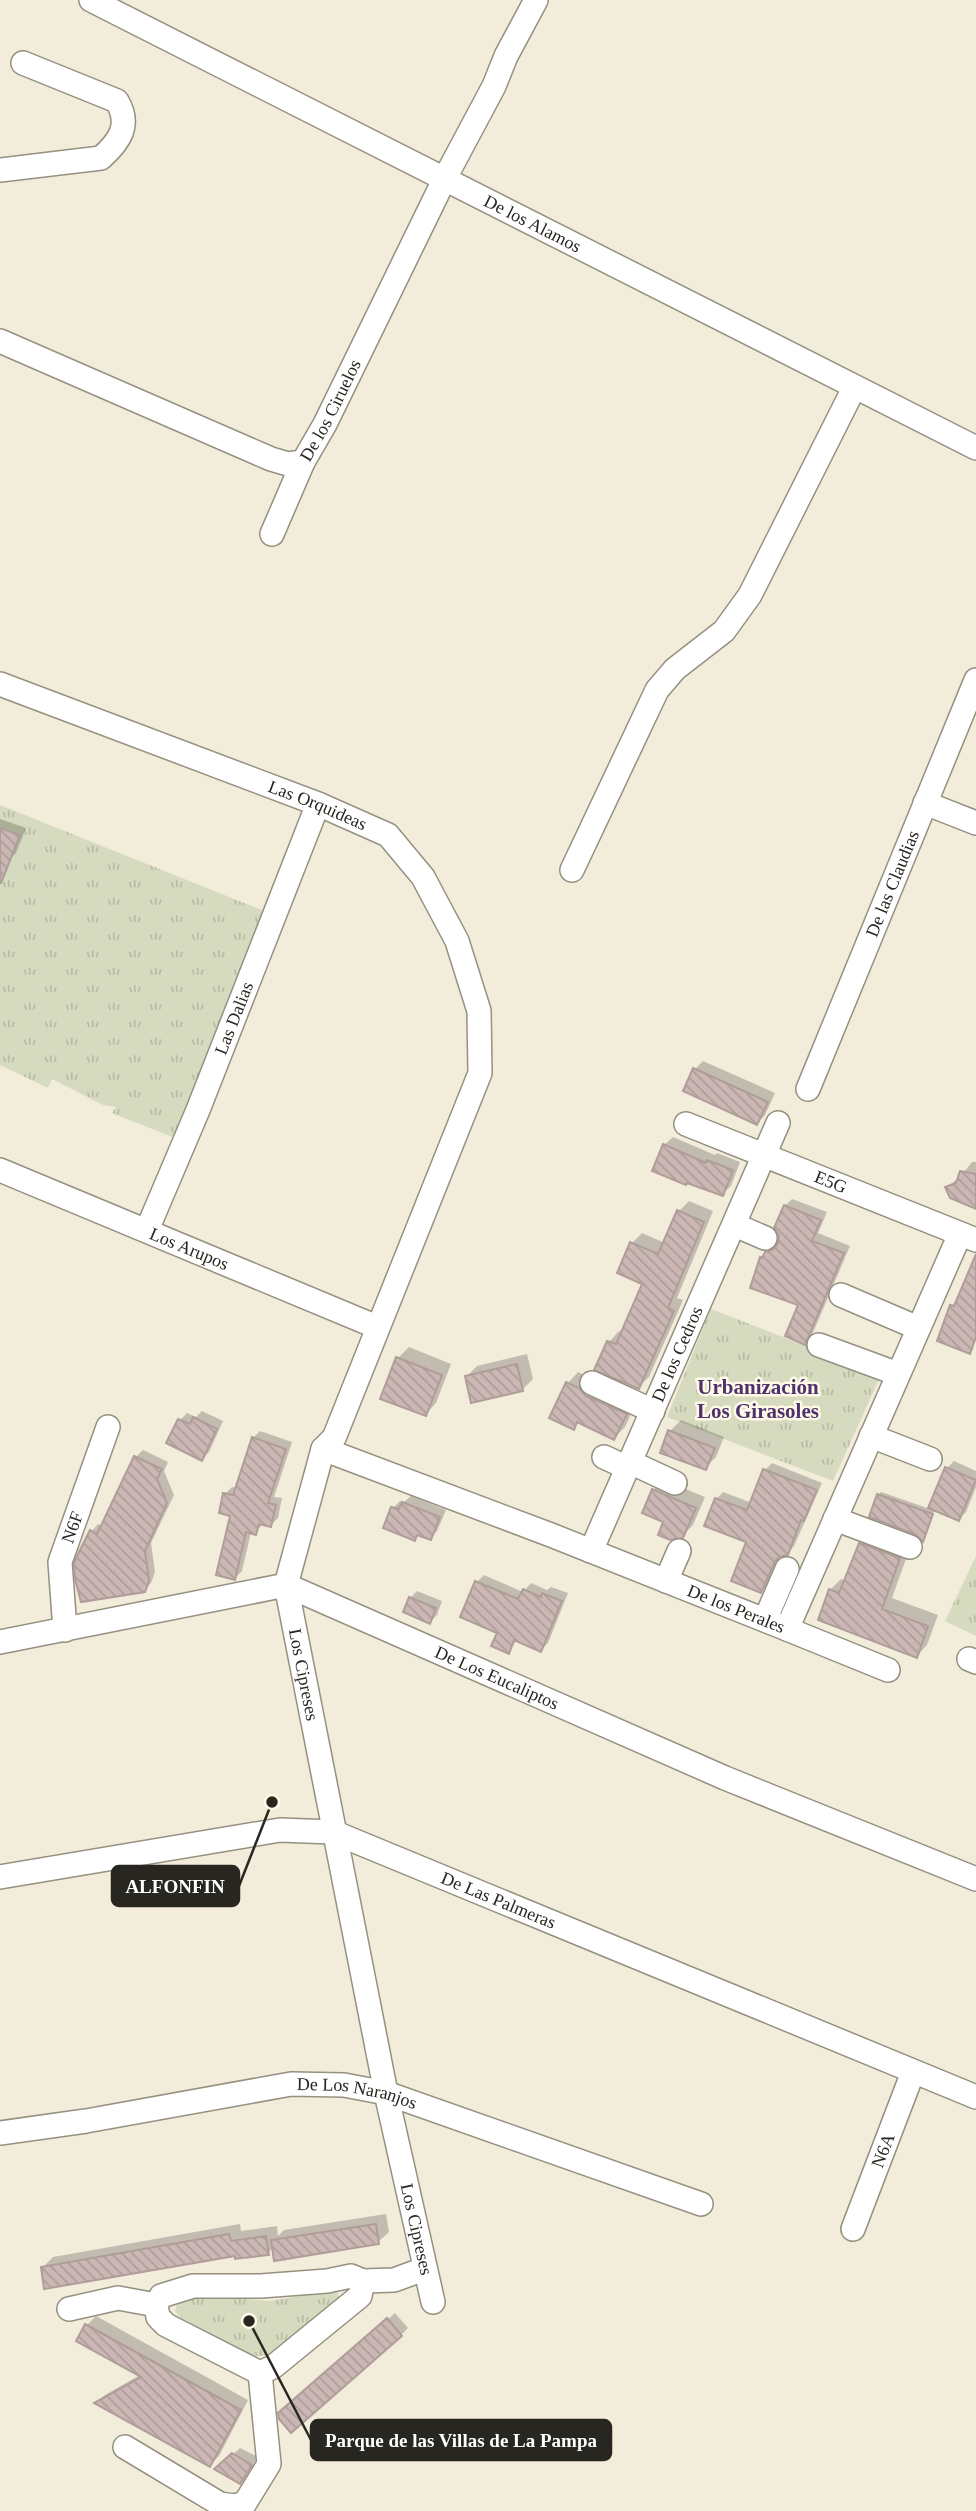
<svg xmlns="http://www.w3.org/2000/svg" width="976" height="2511" font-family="Georgia,serif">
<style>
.park{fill:url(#park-tufts)}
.shadow{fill:#0003}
.building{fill:url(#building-back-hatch);stroke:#b09d9a;stroke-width:2}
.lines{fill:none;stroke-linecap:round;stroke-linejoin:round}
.minor-casing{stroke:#969081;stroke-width:26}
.minor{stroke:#fff;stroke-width:23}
.labels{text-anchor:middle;stroke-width:5;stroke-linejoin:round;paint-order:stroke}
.street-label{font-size:18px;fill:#282620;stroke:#fff9e8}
.quarter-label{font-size:21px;font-weight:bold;fill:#4f326d;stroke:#fff9e8}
.leader{fill:none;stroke:#282620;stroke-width:2.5}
.callout-dot{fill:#282620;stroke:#fff9e8;stroke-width:2.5}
.callout{fill:#282620;stroke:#282620;stroke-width:2.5}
.callout-label{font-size:19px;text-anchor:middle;font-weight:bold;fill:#fff}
</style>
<defs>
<pattern id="park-tufts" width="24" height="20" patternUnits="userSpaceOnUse" patternTransform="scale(1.75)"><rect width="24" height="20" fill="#d6dbbf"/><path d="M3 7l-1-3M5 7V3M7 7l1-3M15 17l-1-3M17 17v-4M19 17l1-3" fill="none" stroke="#b8bca4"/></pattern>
<pattern id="building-back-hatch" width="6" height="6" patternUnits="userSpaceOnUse" patternTransform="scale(1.75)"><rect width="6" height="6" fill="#cbb7b4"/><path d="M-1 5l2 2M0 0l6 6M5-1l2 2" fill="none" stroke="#ae9d9a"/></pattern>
</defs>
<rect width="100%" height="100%" fill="#f2ecdb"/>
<path class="park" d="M0,805L274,915L175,1138L112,1113L116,1107L103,1105L52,1079L48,1088L0,1065Z
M711,1309L881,1375L833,1481L667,1417Z
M976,1556V1636L945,1621Z
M337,2290L339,2297C318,2316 294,2342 269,2354C261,2357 255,2356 247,2354L180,2317L175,2311L177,2305L199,2295L270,2301Z"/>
<path class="shadow" d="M0,819L26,828L16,853L9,860L0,856Z
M703,1061L775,1093L765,1115L757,1123L695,1069Z
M673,1137L715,1155L717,1153L740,1162L731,1186L722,1194L687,1181L664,1145Z
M972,1162H976V1208L947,1187L960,1177Z
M792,1199L827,1212L818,1233L850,1246L812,1335L805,1343L800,1304L762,1258L774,1245L780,1243L785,1206Z
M689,1201L713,1211L677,1298L683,1300L649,1377L638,1387L609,1342L619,1331L622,1333L644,1283L632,1243L642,1233L665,1243L679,1211Z
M409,1347L451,1364L436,1403L426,1414L398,1358Z
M527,1354L533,1379L522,1390L467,1376L477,1366Z
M578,1372L636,1403L625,1427L614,1438L580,1422L573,1428L568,1383Z
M202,1411L223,1421L209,1452L202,1459L180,1420L187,1413L196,1417Z
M681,1420L724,1437L716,1457L705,1468L670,1431Z
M260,1431L292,1442L274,1497L282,1498L278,1518L271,1525L263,1523L256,1533L251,1532L242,1571L235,1578L232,1515L225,1494L232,1487L237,1488L253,1438Z
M143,1450L168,1462L164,1471L174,1495L151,1543L155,1572L151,1583L144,1591L92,1531L98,1524L103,1527L136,1457Z
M954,1461L976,1471V1487L966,1512L959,1519L935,1509L923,1540L878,1495L881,1492L930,1509L947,1468Z
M772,1463L822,1483L794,1546L787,1554L780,1555L768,1584L761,1591L748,1541L716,1499L723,1492L752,1503L765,1470Z
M664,1480L705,1497L693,1525L682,1536L665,1521L653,1490Z
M411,1496L446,1510L437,1531L430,1538L420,1534L415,1539L393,1508L400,1501L404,1502Z
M871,1533L910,1548L892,1598L938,1615L927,1645L917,1656L830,1590L841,1579L845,1581L860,1544Z
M484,1575L523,1592L531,1583L547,1590L551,1587L568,1593L548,1643L541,1650L517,1640L509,1651L477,1582Z
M417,1591L442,1601L437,1615L430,1622L410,1598Z
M386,2214L389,2232L378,2242L274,2247L268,2253L43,2267L53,2257L240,2224L241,2231L277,2226L278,2236L284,2230Z
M395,2313L408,2328L401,2335L287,2406Z
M96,2316L248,2400L219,2456L210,2465L96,2403L105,2395L140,2375L78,2340L87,2325Z
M240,2448L258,2457L240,2482L224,2463Z"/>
<path class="building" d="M0,828L20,835L1,883H0Z
M693,1068L768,1102L757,1125L683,1091Z
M663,1144L706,1163L707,1160L733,1170L723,1196L687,1183L686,1185L652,1171Z
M960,1171L976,1174V1209L950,1198L945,1187L956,1183Z
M784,1205L821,1220L812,1241L844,1253L805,1345L785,1336L798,1305L750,1288L760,1257L762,1258L765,1252L774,1249L778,1243L779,1236L774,1228Z
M677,1210L704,1222L668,1308L674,1311L639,1389L594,1370L607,1341L616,1344L642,1284L617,1273L630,1242L658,1254Z
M976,1254V1337L970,1354L937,1341L950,1305L954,1306Z
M396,1357L442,1375L426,1416L380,1399Z
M517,1364L523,1391L471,1403L465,1376Z
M566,1382L579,1388L586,1396L627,1414L614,1440L577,1422L574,1430L549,1418Z
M193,1417L217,1429L202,1461L166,1443L178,1419L190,1424Z
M668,1430L715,1448L706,1470L660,1453Z
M252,1437L286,1449L268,1503L276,1505L271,1527L259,1524L256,1535L246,1532L235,1580L216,1575L230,1516L219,1513L223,1493L233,1495Z
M134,1456L162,1469L157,1479L167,1503L145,1551L149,1581L145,1592L81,1602L75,1579L74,1564L76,1558L90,1530L97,1534Z
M945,1467L976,1480L959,1521L928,1508Z
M763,1469L817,1490L804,1521L801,1520L788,1555L779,1557L774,1563L761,1593L731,1581L746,1542L704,1526L715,1498L747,1510Z
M652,1489L696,1508L683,1538L670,1540L658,1535L663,1522L642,1513Z
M877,1494L933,1514L923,1542L915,1534L869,1517Z
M402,1502L440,1517L431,1540L417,1535L415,1541L383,1528L391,1507L399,1509Z
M859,1543L900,1558L882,1609L928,1626L917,1658L818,1620L829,1589L839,1593Z
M475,1581L518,1599L523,1589L541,1597L542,1593L562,1601L541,1652L514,1640L509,1654L491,1646L497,1633L460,1617Z
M409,1597L436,1608L430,1624L403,1612Z
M376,2224L379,2244L274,2261L271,2240Z
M229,2234L231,2241L266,2236L269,2255L235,2259V2256L44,2289L41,2267Z
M387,2318L402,2336L291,2433L279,2419L278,2413Z
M85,2324L241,2410L210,2467L94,2403L141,2377L76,2341Z
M232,2453L252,2465L240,2484L214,2469Z"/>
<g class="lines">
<defs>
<g id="minor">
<path id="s1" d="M91,0L976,448"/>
<path d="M0,170L101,158C120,141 131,125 117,101L23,63"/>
<path id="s2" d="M0,341L271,459L288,464L303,462L325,424L445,178L494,86L506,56L536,0"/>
<path d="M272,534L303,462"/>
<path id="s3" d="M0,684L318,804L388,835L423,877L457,941L479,1011L480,1073L334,1438L323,1449L286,1585L386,2093L433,2302"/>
<path d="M925,803L976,823"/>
<path d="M572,870L657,690L675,669L724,631L750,595L854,388"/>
<path id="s4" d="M808,1089L976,680"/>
<path id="s5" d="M686,1124L976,1240"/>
<path id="s6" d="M0,1170L377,1327"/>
<path d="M735,1225L765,1238"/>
<path id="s7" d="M147,1230L198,1110L318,804"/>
<path d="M841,1295L918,1328"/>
<path d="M819,1345L898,1374"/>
<path d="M592,1383L653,1411"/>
<path d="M871,1436L930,1459"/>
<path id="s8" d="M323,1449L551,1535L787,1629L960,1234"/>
<path d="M604,1457L628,1468"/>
<path d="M630,1462L675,1483"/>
<path d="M835,1519L910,1547"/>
<path id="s9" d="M591,1551L778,1123"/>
<path d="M666,1581L679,1551"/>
<path d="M765,1620L787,1569"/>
<path d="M787,1629L888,1670"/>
<path id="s10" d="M65,1630L60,1562L108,1427"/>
<path id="s11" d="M0,1642L286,1585L725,1778L976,1879"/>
<path d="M969,1659L976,1662"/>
<path id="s12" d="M0,1877L280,1830L333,1832L976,2097"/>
<path id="s13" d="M0,2133L86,2121L291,2084L344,2085L386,2093L701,2204"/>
<path id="s14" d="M853,2229L913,2072"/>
<path d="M363,2281L360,2296L273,2367L260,2373L166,2325L158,2317L156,2305L161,2296L193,2286H261L327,2281L351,2276L363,2281L394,2280L424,2269"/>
<path d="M69,2309L118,2298L156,2305"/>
<path d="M125,2447L220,2504L234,2506L245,2503L269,2464L260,2373"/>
</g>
</defs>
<use href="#minor" class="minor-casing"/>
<use href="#minor" class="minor"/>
</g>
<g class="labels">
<g class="street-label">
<text dy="6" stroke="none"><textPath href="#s1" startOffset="495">De los Alamos</textPath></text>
<text dy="6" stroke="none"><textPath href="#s2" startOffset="387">De los Ciruelos</textPath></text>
<text dy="6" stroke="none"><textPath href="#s3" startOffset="340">Las Orquideas</textPath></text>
<text dy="6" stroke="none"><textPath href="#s4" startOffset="222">De las Claudias</textPath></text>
<text dy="6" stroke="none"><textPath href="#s7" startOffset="229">Las Dalias</textPath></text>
<text dy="6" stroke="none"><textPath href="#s5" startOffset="156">E5G</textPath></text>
<text dy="6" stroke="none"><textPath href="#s6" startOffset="205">Los Arupos</textPath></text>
<text dy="6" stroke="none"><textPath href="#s9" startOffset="215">De los Cedros</textPath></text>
<text dy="6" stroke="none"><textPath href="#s10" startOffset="105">N6F</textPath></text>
<text dy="6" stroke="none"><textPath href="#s8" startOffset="443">De los Perales</textPath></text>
<text dy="6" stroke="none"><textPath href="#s3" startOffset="1320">Los Cipreses</textPath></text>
<text dy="6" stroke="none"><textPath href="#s11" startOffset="522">De Los Eucaliptos</textPath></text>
<text dy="6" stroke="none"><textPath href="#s12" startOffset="516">De Las Palmeras</textPath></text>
<text dy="6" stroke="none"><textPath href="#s13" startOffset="362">De Los Naranjos</textPath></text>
<text dy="6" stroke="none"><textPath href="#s14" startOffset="84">N6A</textPath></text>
<text dy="6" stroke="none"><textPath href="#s3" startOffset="1886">Los Cipreses</textPath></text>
</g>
<g class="quarter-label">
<text x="758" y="1394">Urbanización<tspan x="758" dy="24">Los Girasoles</tspan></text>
</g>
</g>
<path class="leader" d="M272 1802L239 1886M249 2321L311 2440"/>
<g class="callout-dot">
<circle cx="272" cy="1802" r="7"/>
<circle cx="249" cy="2321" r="7"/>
</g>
<g class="callout">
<rect x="112" y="1866" width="127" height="40" rx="7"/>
<rect x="311" y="2420" width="300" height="40" rx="7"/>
</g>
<g class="callout-label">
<text x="175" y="1893">ALFONFIN</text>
<text x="461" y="2447">Parque de las Villas de La Pampa</text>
</g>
</svg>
